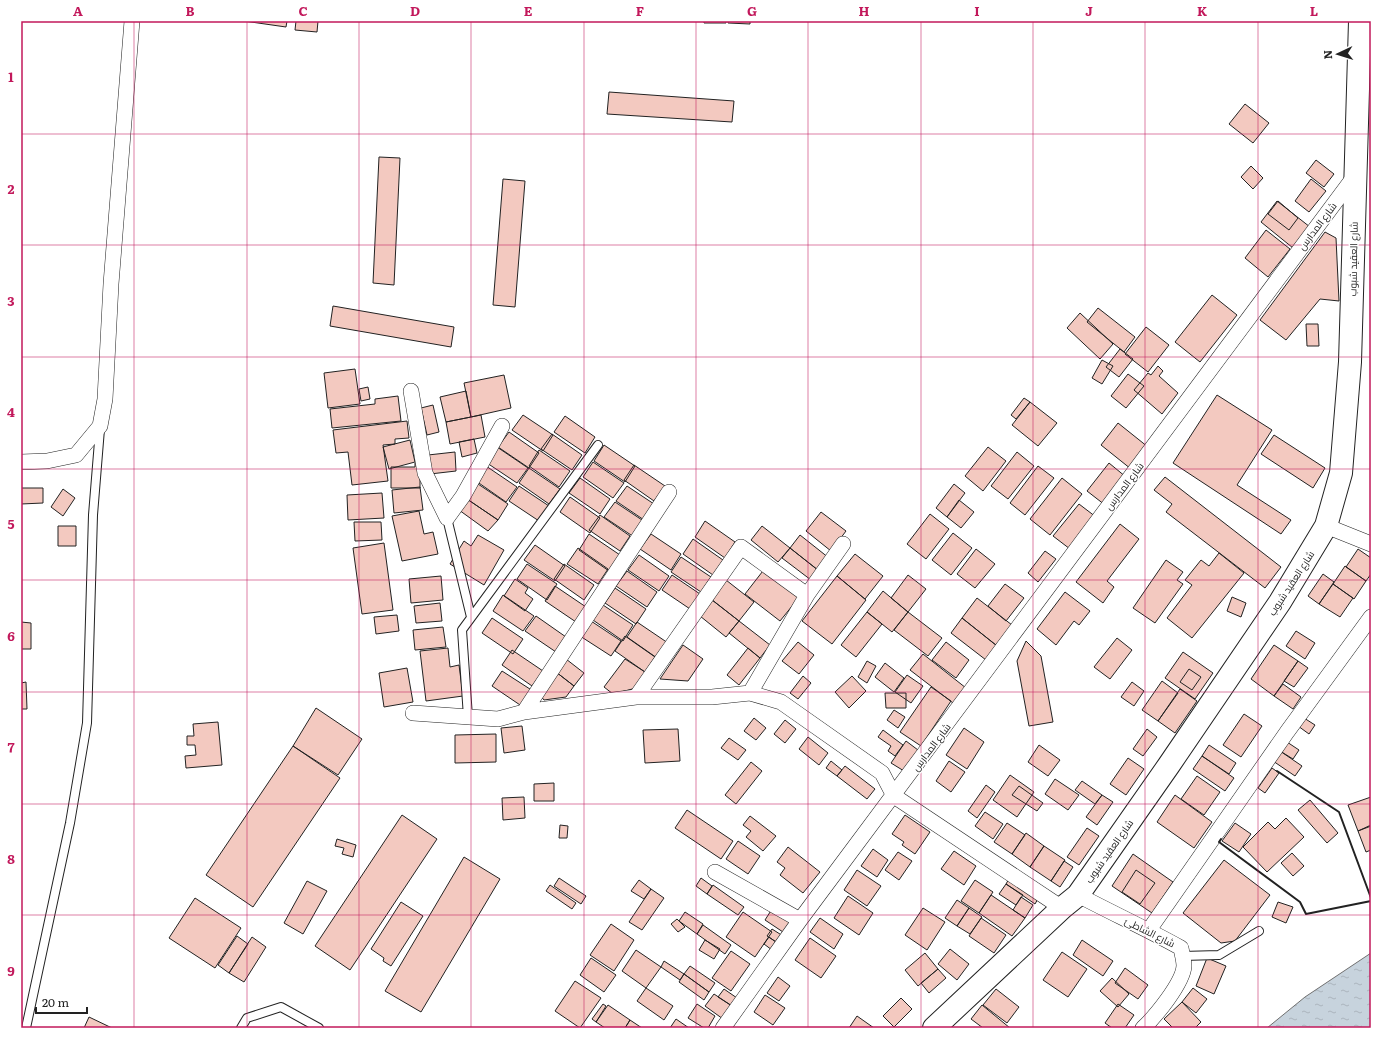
<svg xmlns="http://www.w3.org/2000/svg" width="1392" height="1049" font-family="Literata,Cairo,serif">
<style>
.water{fill:url(#water-ripples);stroke:#6f6f6f}
.building{fill:#f3c9c0;stroke:#222}
.lines{fill:none;stroke-linecap:round;stroke-linejoin:round}
.lane-casing{stroke:#222;stroke-width:10}
.street-casing{stroke:#222;stroke-width:16}
.secondary-casing{stroke:#222;stroke-width:24}
.lane{stroke:#fff;stroke-width:8}
.street{stroke:#fff;stroke-width:15}
.secondary{stroke:#fff;stroke-width:22}
.wall{stroke:#222;stroke-width:2}
.grid{fill:none;stroke:#c2185b;stroke-width:1;stroke-opacity:0.55}
.labels{text-anchor:middle;stroke-width:3;stroke-linejoin:round;paint-order:stroke}
.street-label{font-size:10px;fill:#222;stroke:#fff}
.neatline{fill:none;stroke:#c2185b;stroke-width:1.5}
.grid-label{font-size:13px;text-anchor:middle;font-weight:bold;fill:#c2185b}
</style>
<defs>
<pattern id="water-ripples" width="26" height="14" patternUnits="userSpaceOnUse"><rect width="26" height="14" fill="#c7d3dd"/><path d="M2 4q2-2 4 0t4 0M15 11q2-2 4 0t4 0" fill="none" stroke="#abb5bd"/></pattern>
</defs>
<rect width="100%" height="100%" fill="#fff"/>
<path class="water" d="M1371,953V1028H1267L1305,997Z"/>
<path class="building" d="M244,21H287L286,27Z
M296,21H318L317,32L295,30Z
M704,21H726V23H704Z
M728,21H750V24L728,23Z
M609,92L734,101L732,122L607,114Z
M1245,104L1269,123L1253,143L1229,124Z
M379,157L400,158L394,285L373,283Z
M1316,160L1334,174L1324,187L1306,173Z
M1251,166L1263,178L1253,189L1241,177Z
M503,179L525,181L515,307L493,305Z
M1311,179L1326,191L1309,212L1295,201Z
M1277,201L1310,227L1293,248L1261,222Z
M1278,201L1298,218L1289,230L1268,214Z
M1266,230L1290,249L1268,277L1245,258Z
M1325,232L1336,238L1339,301L1320,299L1286,340L1260,320Z
M1212,295L1237,315L1200,362L1175,342Z
M333,306L454,327L451,347L330,326Z
M1098,308L1135,337L1124,352L1087,322Z
M1080,313L1113,344L1100,359L1067,328Z
M1306,324H1318L1319,346H1307Z
M1146,327L1169,345L1148,372L1125,354Z
M1120,349L1133,359L1119,377L1106,367Z
M1102,360L1113,366L1102,384L1092,378Z
M1158,366L1163,371L1159,376L1178,393L1162,414L1134,390L1148,373L1151,375Z
M355,369L360,404L328,408L324,373Z
M1128,374L1144,386L1126,408L1111,396Z
M504,375L511,408L471,417L464,383Z
M368,387L370,399L361,401L359,389Z
M466,391L471,417L446,422L440,397Z
M1217,395L1272,430L1237,485L1291,520L1281,534L1173,463Z
M398,396L401,421L332,428L330,409L375,404V399Z
M1024,398L1030,402L1016,419L1011,415Z
M1030,402L1057,423L1038,446L1012,425Z
M433,405L439,432L427,435L421,408Z
M481,415L485,437L450,444L446,422Z
M523,415L553,435L543,451L512,430Z
M565,416L595,437L585,453L554,432Z
M407,421L409,438L395,439V444L383,445L388,481L352,485L348,452L336,453L333,430Z
M1118,423L1148,447L1131,469L1101,445Z
M509,432L539,453L529,468L498,447Z
M552,434L582,455L572,470L541,449Z
M1274,435L1325,468L1313,488L1261,454Z
M474,439L477,453L462,457L459,442Z
M410,440L415,462L389,469L383,447Z
M604,445L635,466L625,482L594,461Z
M497,447L528,468L517,483L487,463Z
M988,447L1006,461L983,491L965,476Z
M539,450L570,471L559,487L529,466Z
M455,452L456,471L430,474L428,455Z
M1017,452L1034,466L1008,499L991,486Z
M593,462L624,483L613,498L583,477Z
M415,463H420V488H391V467H415Z
M1109,463L1126,477L1105,505L1087,491Z
M634,465L665,486L654,501L624,480Z
M486,466L517,487L506,502L476,481Z
M1038,466L1054,478L1025,515L1010,503Z
M529,468L560,489L549,504L519,483Z
M1165,477L1281,567L1265,588L1166,512L1172,504L1154,490Z
M580,478L610,499L600,514L569,493Z
M1062,478L1082,494L1050,535L1030,519Z
M478,484L508,504L498,520L467,499Z
M954,484L965,493L947,517L936,508Z
M519,486L549,506L539,521L509,501Z
M627,486L657,506L647,522L616,501Z
M420,487L423,510L394,513L392,490Z
M21,488H43V503L21,504Z
M63,489L75,498L63,516L51,507Z
M382,493L384,518L348,520L347,495Z
M570,497L600,518L590,533L560,512Z
M467,499L498,520L488,531L459,510Z
M959,500L974,512L961,528L947,517Z
M615,502L645,522L634,537L604,517Z
M1079,504L1096,517L1070,549L1053,536Z
M419,511L424,534L433,532L438,554L402,561L392,516Z
M821,512L846,531L831,551L806,531Z
M930,514L949,529L926,559L907,544Z
M600,515L630,536L620,551L589,530Z
M705,521L735,542L725,558L695,537Z
M354,522H381L382,540L355,541Z
M1120,524L1139,539L1107,581L1114,587L1103,603L1076,582Z
M58,526H76V546H58Z
M762,526L790,548L778,562L751,540Z
M953,533L972,548L951,575L932,560Z
M589,534L620,555L609,571L579,550Z
M651,534L681,554L671,570L640,549Z
M478,535L504,550L484,585L450,564L464,541L471,546Z
M800,535L829,558L819,571L790,548Z
M693,539L723,560L713,575L683,554Z
M384,543L393,610L362,614L353,548Z
M535,545L565,566L555,581L524,560Z
M578,548L608,569L598,584L567,564Z
M790,548L818,570L811,580L782,558Z
M976,549L995,564L975,588L957,574Z
M1358,549L1371,558V574L1366,581L1346,567Z
M1045,551L1056,559L1038,582L1028,573Z
M1219,553L1244,573L1192,638L1167,618L1192,585L1185,580L1201,560L1209,566Z
M855,554L883,576L865,599L837,576Z
M639,555L669,576L659,591L628,570Z
M681,557L711,577L701,592L671,572Z
M1166,560L1183,572L1177,580L1183,584L1155,623L1133,608Z
M527,564L557,584L547,600L517,579Z
M564,564L594,585L584,600L554,579Z
M1345,566L1366,581L1354,599L1333,584Z
M766,567L801,595L780,621L745,594Z
M627,571L657,592L647,607L616,586Z
M1323,574L1334,582L1319,604L1308,596Z
M672,575L703,596L693,611L662,590Z
M908,575L926,589L908,612L891,598Z
M441,576L443,600L411,603L409,579Z
M837,576L866,600L832,644L802,621Z
M515,579L528,588L525,593L533,599L525,611L504,596Z
M726,580L754,602L739,621L711,599Z
M1005,584L1024,598L1006,621L988,606Z
M1333,584L1353,598L1340,617L1319,604Z
M555,586L586,607L576,622L545,601Z
M615,588L646,609L636,624L605,603Z
M883,591L908,612L892,632L867,612Z
M1065,592L1090,611L1079,625L1074,621L1056,645L1037,629Z
M503,595L534,616L523,631L493,611Z
M1232,597L1246,603L1241,617L1227,611Z
M977,598L1012,625L996,645L962,618Z
M712,600L739,621L726,637L700,616Z
M440,603L442,621L416,623L414,606Z
M603,605L633,625L623,641L593,620Z
M867,612L882,624L856,657L841,645Z
M908,612L942,638L928,656L894,630Z
M397,615L399,631L376,634L374,617Z
M536,616L566,637L556,652L525,631Z
M492,618L523,639L513,654L482,633Z
M962,618L997,646L986,660L951,633Z
M591,621L621,641L611,656L580,636Z
M739,621L770,645L760,658L729,633Z
M21,622L31,623V649H21Z
M637,622L668,643L657,658L627,637Z
M443,627L446,647L415,650L413,630Z
M1296,631L1315,643L1305,659L1286,646Z
M625,636L655,657L645,672L615,651Z
M1117,638L1132,650L1110,679L1094,667Z
M1026,641L1041,656L1053,722L1029,726L1017,661Z
M798,642L814,655L799,674L782,661Z
M946,642L969,660L956,678L932,660Z
M683,645L703,659L688,681L660,679Z
M1274,645L1298,661L1274,696L1251,679Z
M448,648L450,667L459,665L463,696L426,701L420,651Z
M748,648L760,658L739,685L727,675Z
M512,650L543,671L532,686L502,665Z
M1183,652L1213,673L1195,699L1165,678Z
M923,654L966,688L953,703L910,670Z
M566,659L584,673L574,686L556,672Z
M625,659L645,672L636,688L613,694L604,687Z
M867,661L876,666L867,683L858,677Z
M1298,661L1308,668L1294,687L1284,681Z
M885,663L904,678L894,692L875,677Z
M407,668L413,702L384,707L379,673Z
M1189,669L1201,677L1192,690L1180,682Z
M502,671L533,691L523,707L492,686Z
M556,672L574,686L566,697L544,700L540,695Z
M907,675L923,686L911,703L895,692Z
M803,676L811,683L798,699L790,693Z
M852,676L866,691L849,708L835,692Z
M1162,681L1178,693L1158,721L1142,710Z
M26,682L27,709H21V683Z
M1132,682L1144,691L1134,706L1121,697Z
M1283,684L1301,697L1293,709L1274,696Z
M931,687L951,701L921,746L900,732Z
M1180,689L1197,701L1175,733L1158,721Z
M885,693H906V708H886Z
M316,708L362,739L338,775L293,746Z
M894,710L905,717L898,728L887,720Z
M1244,714L1262,726L1241,757L1223,745Z
M754,718L766,728L756,740L744,731Z
M1304,718L1315,725L1309,734L1298,726Z
M785,720L796,729L785,743L774,734Z
M218,722L222,765L186,768L185,756L196,755L195,745H187V736H194L193,724Z
M522,726L525,750L504,753L501,728Z
M964,728L984,742L967,769L946,755Z
M678,729L680,761L645,763L643,730Z
M1147,729L1157,737L1143,756L1133,749Z
M883,730L903,745L895,756L888,751L891,746L878,737Z
M496,734V762L455,763V735Z
M808,737L828,753L819,765L799,749Z
M729,738L746,750L738,760L721,748Z
M906,741L918,750L904,771L891,763Z
M1287,742L1299,750L1293,759L1280,751Z
M1039,745L1060,760L1048,776L1028,762Z
M1209,745L1236,763L1229,774L1202,756Z
M293,746L340,778L253,907L206,875Z
M1280,751L1302,766L1295,776L1273,761Z
M1202,756L1234,778L1225,791L1193,769Z
M1128,758L1144,769L1126,795L1110,784Z
M831,761L842,770L837,776L826,768Z
M949,761L965,772L951,792L936,781Z
M751,762L762,771L736,804L725,795Z
M845,766L875,789L867,799L837,776Z
M1272,768L1279,773L1265,793L1258,788Z
M1010,775L1034,792L1017,817L993,800Z
M1197,776L1220,792L1204,815L1181,799Z
M1055,779L1079,795L1068,810L1045,794Z
M1082,781L1102,795L1095,804L1075,790Z
M554,783V801H534V784Z
M986,785L995,792L977,818L968,811Z
M1019,786L1043,803L1037,811L1012,795Z
M1102,795L1113,802L1097,825L1086,817Z
M1175,795L1212,822L1194,848L1157,822Z
M524,797L525,818L503,820L502,798Z
M1371,797V826L1358,831L1348,805Z
M1310,800L1338,833L1327,843L1298,810Z
M687,810L733,841L721,859L675,828Z
M985,812L1003,824L993,839L975,826Z
M402,815L437,839L350,970L315,946Z
M905,815L930,832L915,854L902,845L904,842L892,834Z
M750,816L776,836L763,851L746,837L751,831L743,825Z
M1286,818L1304,837L1267,872L1243,847L1268,822L1275,829Z
M1007,823L1025,835L1012,854L994,842Z
M1235,823L1251,834L1239,852L1222,841Z
M560,825L568,826L567,838H559Z
M1371,825V850L1366,852L1358,831Z
M1087,828L1099,836L1079,865L1067,857Z
M1026,833L1044,846L1030,867L1012,854Z
M337,839L356,845L353,857L342,854L344,848L335,846Z
M738,841L760,856L748,874L726,859Z
M1044,846L1065,860L1051,881L1030,867Z
M788,847L820,872L803,893L780,875L785,868L777,862Z
M873,849L888,860L877,877L861,866Z
M954,851L976,866L964,885L941,869Z
M898,852L912,861L899,880L885,870Z
M1292,853L1304,866L1293,876L1281,863Z
M1133,854L1173,882L1152,913L1112,886Z
M464,857L500,879L421,1012L385,991Z
M1224,860L1270,895L1235,941L1221,943L1183,913Z
M1064,861L1073,867L1060,887L1051,881Z
M857,870L881,886L867,906L844,890Z
M1136,870L1155,883L1140,904L1122,892Z
M1010,877L1039,897L1035,904L1006,884Z
M559,878L586,896L581,904L554,886Z
M701,878L712,886L707,894L696,886Z
M639,880L651,889L644,899L631,891Z
M975,880L993,892L979,913L961,901Z
M307,881L327,891L303,934L284,923Z
M1006,884L1023,895L1016,905L999,894Z
M550,885L576,903L572,909L546,891Z
M713,885L744,907L738,915L707,894Z
M651,889L664,898L642,930L629,922Z
M991,895L1025,918L1012,936L979,913Z
M848,896L873,913L859,935L834,918Z
M1021,897L1033,905L1025,918L1013,910Z
M195,898L241,928L215,968L169,938Z
M957,900L969,908L957,926L945,918Z
M401,902L423,916L391,966L383,961L384,958L371,949Z
M1278,902L1293,907L1286,923L1272,917Z
M923,908L945,922L927,950L905,935Z
M969,908L982,917L970,934L957,926Z
M772,909L793,924L786,934L765,920Z
M685,912L703,924L697,934L679,921Z
M743,912L772,932L755,957L726,937Z
M820,918L843,934L834,949L810,932Z
M981,918L1006,935L994,953L969,936Z
M677,919L685,927L678,932L671,924Z
M611,924L634,940L614,971L590,955Z
M703,925L731,945L725,954L697,934Z
M772,929L783,936L778,943L767,936Z
M237,936L248,944L229,973L218,965Z
M252,937L266,947L244,982L229,973Z
M769,937L777,943L772,950L764,944Z
M810,938L836,956L821,978L795,960Z
M705,940L720,949L714,959L699,950Z
M1082,940L1113,961L1103,976L1073,955Z
M950,949L969,964L957,980L938,964Z
M636,950L661,967L646,988L622,971Z
M731,951L750,964L731,991L712,978Z
M1062,952L1087,969L1068,997L1043,980Z
M925,953L938,969L918,986L905,970Z
M591,958L616,975L604,992L580,975Z
M1207,958L1226,966L1214,994L1196,986Z
M664,961L684,974L680,980L661,967Z
M690,966L715,983L709,992L684,974Z
M1125,968L1148,985L1138,999L1115,983Z
M938,969L946,978L929,993L921,983Z
M684,974L709,992L704,1000L679,982Z
M778,977L790,986L779,1001L767,993Z
M1112,978L1129,994L1118,1007L1100,991Z
M575,981L601,998L580,1028L555,1011Z
M646,988L673,1006L664,1020L637,1001Z
M1193,988L1207,999L1196,1013L1182,1002Z
M724,989L737,998L732,1006L718,997Z
M996,989L1019,1007L1007,1023L983,1005Z
M714,994L732,1006L723,1019L705,1006Z
M765,995L785,1008L773,1025L754,1012Z
M901,998L912,1009L894,1027L883,1016Z
M1182,1002L1201,1022L1195,1028H1173L1164,1019Z
M603,1004L606,1006L596,1022L592,1019Z
M697,1004L715,1016L708,1028H704L688,1018Z
M1118,1004L1134,1015L1125,1028H1112L1105,1023Z
M608,1005L630,1020L625,1028H605L596,1022Z
M982,1005L1010,1028H983L971,1019Z
M857,1016L874,1028H849Z
M89,1017L112,1028H84Z
M676,1019L689,1028H670Z
M630,1020L642,1028H625Z"/>
<g class="lines">
<defs>
<path id="lane" d="M447,518L471,617
M468,717L462,630L598,445
M1182,956L1219,955L1259,931
M26,1028L70,823L87,723L93,515L100,429
M241,1028L247,1018L281,1007L319,1028"/>
<path id="street" d="M411,391L425,473L447,518L463,496L502,426
M21,462L47,461L76,455L100,426L105,399L111,284L132,21
M1326,526L1371,544
M750,693L807,595L843,544
M636,697L741,547L807,595
M524,712L669,492
M413,713L498,719L524,712L636,697H712L750,693L781,702L882,773L894,796L1062,908
M715,872L800,920
M1078,895C1112,913 1147,929 1181,948C1182,954 1184,960 1184,966C1183,983 1155,1017 1143,1028
M1149,930L1287,732L1371,617
M723,1028L800,920L1354,177"/>
<path id="secondary" d="M934,1028L1062,908L1078,895L1169,765L1280,602L1326,526L1341,473L1350,362L1360,21"/>
</defs>
<use href="#lane" class="lane-casing"/>
<use href="#street" class="street-casing"/>
<use href="#secondary" class="secondary-casing"/>
<use href="#lane" class="lane"/>
<use href="#street" class="street"/>
<use href="#secondary" class="secondary"/>
<path class="wall" d="M1277,771L1339,812L1371,898
M1221,839L1219,842L1300,902L1306,914L1371,901"/>
</g>
<path class="grid" d="M134,21V1028M247,21V1028M359,21V1028M471,21V1028M584,21V1028M696,21V1028M808,21V1028M921,21V1028M1033,21V1028M1145,21V1028M1258,21V1028M21,134H1371M21,245H1371M21,357H1371M21,469H1371M21,580H1371M21,692H1371M21,804H1371M21,915H1371"/>
<g class="labels">
<g class="street-label">
<text transform="translate(1317 226) rotate(-53)" y="4">شارع المدارس</text>
<text transform="translate(1353 259) rotate(-89)" y="4">شارع العقيد شبوب</text>
<text transform="translate(1124 486) rotate(-53)" y="4">شارع المدارس</text>
<text transform="translate(1291 583) rotate(-57)" y="4">شارع العقيد شبوب</text>
<text transform="translate(931 747) rotate(-53)" y="4">شارع المدارس</text>
<text transform="translate(1109 851) rotate(-55)" y="4">شارع العقيد شبوب</text>
<text transform="translate(1150 932) rotate(26)" y="4">شارع الشاطئ</text>
</g>
</g>
<rect width="1392" height="1049" fill="none" stroke="#ffffff" stroke-width="44"/>
<g transform="translate(1338 54) rotate(266)" stroke="#ffffff" stroke-width="3" paint-order="stroke">
<path d="M0-3L7 15L0 10L-7 15Z" fill="#222222"/>
<text y="-6" font-size="11" font-weight="bold" text-anchor="middle" fill="#222222">N</text>
</g>
<path d="M36 1007v6h51v-6" fill="none" stroke="#222222" stroke-width="2"/>
<text x="42" y="1007" font-size="12" fill="#222222" stroke="#ffffff" stroke-width="3" paint-order="stroke">20 m</text>
<rect x="22" y="22" width="1348" height="1005" class="neatline"/>
<g class="grid-label">
<text x="78" y="16">A</text>
<text x="190" y="16">B</text>
<text x="303" y="16">C</text>
<text x="415" y="16">D</text>
<text x="528" y="16">E</text>
<text x="640" y="16">F</text>
<text x="752" y="16">G</text>
<text x="864" y="16">H</text>
<text x="977" y="16">I</text>
<text x="1089" y="16">J</text>
<text x="1202" y="16">K</text>
<text x="1314" y="16">L</text>
<text x="11" y="82">1</text>
<text x="11" y="194">2</text>
<text x="11" y="306">3</text>
<text x="11" y="417">4</text>
<text x="11" y="529">5</text>
<text x="11" y="641">6</text>
<text x="11" y="752">7</text>
<text x="11" y="864">8</text>
<text x="11" y="976">9</text>
</g>
</svg>
